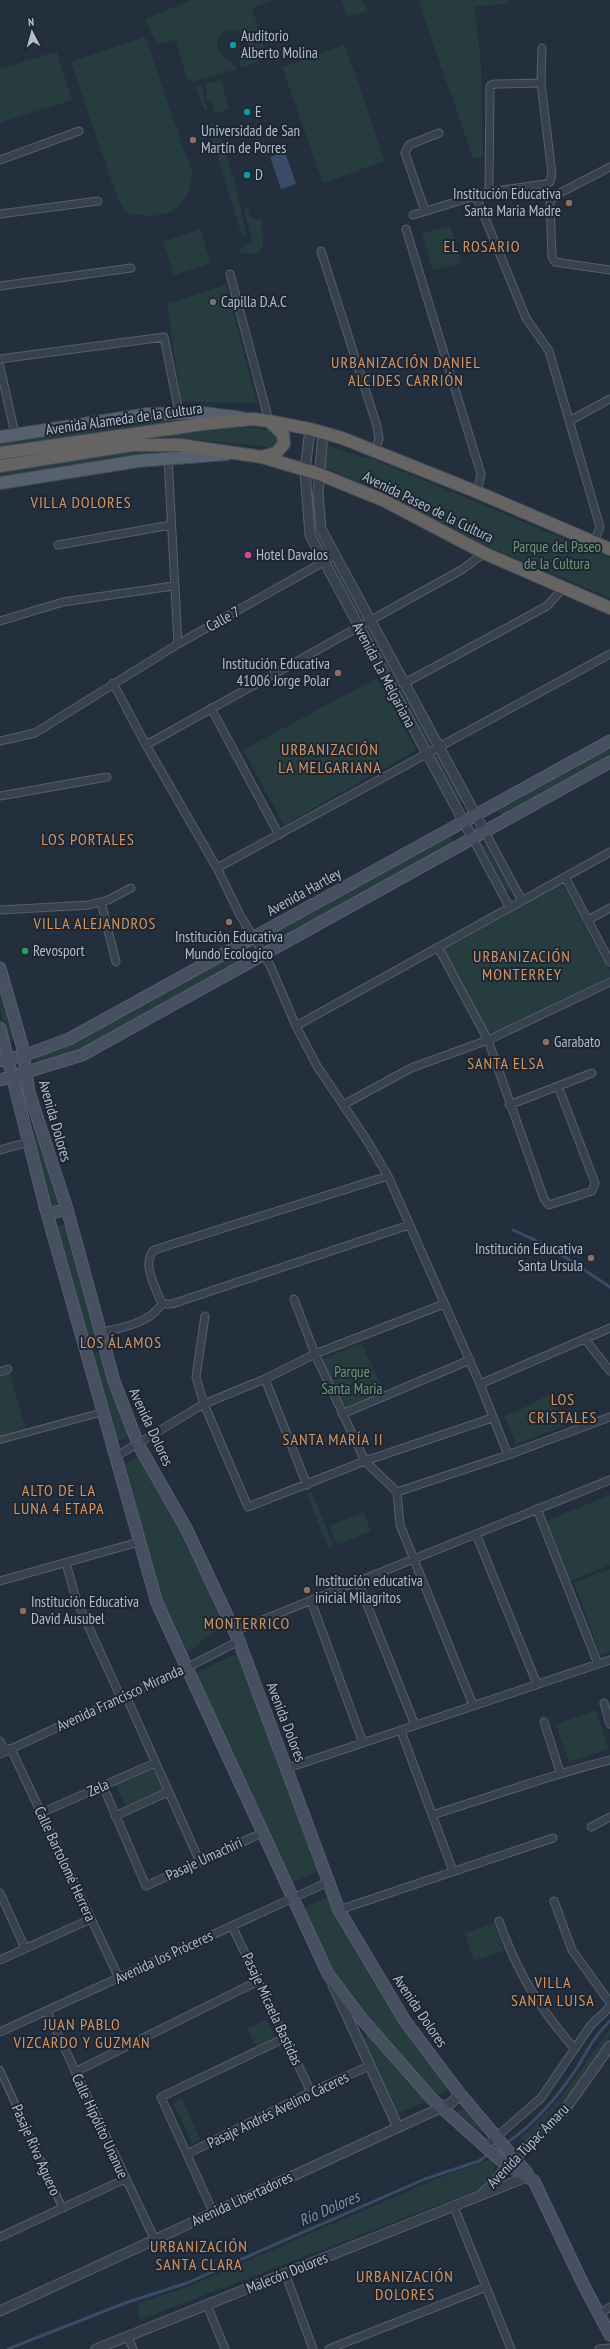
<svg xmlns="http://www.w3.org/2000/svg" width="610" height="2349" font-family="'PT Sans Narrow',sans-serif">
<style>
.green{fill:#263c3f}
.water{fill:#394c67}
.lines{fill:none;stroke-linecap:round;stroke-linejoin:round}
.stream{stroke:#394c67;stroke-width:3}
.pedestrian-casing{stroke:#565f6c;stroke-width:8}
.minor-casing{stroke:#565f6c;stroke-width:9}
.tertiary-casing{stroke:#565f6c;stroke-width:11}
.secondary-casing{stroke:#565f6c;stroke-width:13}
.primary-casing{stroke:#414a57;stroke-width:14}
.trunk-casing{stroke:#434c59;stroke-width:14}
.pedestrian{stroke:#38414e;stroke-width:5.5}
.minor{stroke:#38414e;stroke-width:7}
.tertiary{stroke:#38414e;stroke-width:9}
.secondary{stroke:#465061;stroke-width:11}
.primary{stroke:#56606e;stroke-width:12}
.trunk{stroke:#656462;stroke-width:12}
.culture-dot{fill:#0f9aa8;stroke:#1d2633;stroke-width:1.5}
.education-dot{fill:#8d6e63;stroke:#1d2633;stroke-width:1.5}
.worship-dot{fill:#6b7280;stroke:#1d2633;stroke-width:1.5}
.hotel-dot{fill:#d1479c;stroke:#1d2633;stroke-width:1.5}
.leisure-dot{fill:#2e9e5b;stroke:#1d2633;stroke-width:1.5}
.labels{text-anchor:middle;stroke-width:4;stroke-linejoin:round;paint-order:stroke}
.poi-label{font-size:15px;fill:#b4bcc9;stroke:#1d2633;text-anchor:start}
.street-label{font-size:15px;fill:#b4bcc9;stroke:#1d2633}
.park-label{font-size:15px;fill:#6b9a76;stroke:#1d2633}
.neighbourhood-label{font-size:16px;letter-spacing:1px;fill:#d59563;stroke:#1d2633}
.water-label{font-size:16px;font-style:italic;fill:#7c92b1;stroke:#1d2633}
</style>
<rect width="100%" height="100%" fill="#242f3e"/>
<path class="green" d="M192,0H274L252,8L267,56L241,68L239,60L247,54L248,39L236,29L226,31L218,38C214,57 230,57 237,69L191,82L186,76L176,40L157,44L145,19Z
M341,0H363L367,11L347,17Z
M418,0H508L507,3L475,7L481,65L483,157L473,158Z
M145,37C158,73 170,108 182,144C185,153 193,167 192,176C187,216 159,220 126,213L118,200L71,62Z
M345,45L385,161L323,183L282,67Z
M57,52L72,100L0,123V69Z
M221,80L229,109L213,114L214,105L207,100L206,84Z
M199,84L204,91L203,101L208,108L205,112L196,88Z
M216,123L235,183L246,234L242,236L208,126Z
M248,207L250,217L262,220L263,247L258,254L239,253L240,249L252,241L244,209Z
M450,226L461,263L433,270L422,233Z
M200,229L211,263L174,275L163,242Z
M226,285L257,403L181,402L167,304Z
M192,417V419L0,447V442L148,420Z
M236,426L275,431L281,441L274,448L238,443L168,438L129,440Z
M326,445L362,457H368L610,558V598L483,544L386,494L326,468L324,464Z
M183,450L187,452L0,477V472L5,471L137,451Z
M310,492L315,494L319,533L327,549L324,552L314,534Z
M334,563L361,613L356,615L330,566Z
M370,628L431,741L427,743L366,630Z
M377,678L416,750L284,825L243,750Z
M610,745V757L502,817L497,808Z
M439,755L464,802L460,804L434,757Z
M450,835L454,843L275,942L270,933Z
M481,845H486L510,888L505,891Z
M562,884L610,971V977L489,1034L443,949Z
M239,951L243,959L80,1050L40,1062L37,1063L35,1056Z
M0,985L15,1040L8,1041L0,1010Z
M29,1121L48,1162L59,1202L56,1205H50Z
M66,1224L96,1337L88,1340L57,1226Z
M361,1343L386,1395L340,1413L317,1362Z
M99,1352L131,1436L116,1441L92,1354Z
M10,1374L26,1429L0,1436V1376Z
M552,1393L564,1426L516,1444L504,1416L530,1405Z
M140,1455L187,1538L226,1623L185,1654L162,1605L123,1466Z
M312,1492L334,1547L329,1550L307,1494Z
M610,1495V1565L570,1581L546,1521Z
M363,1512L371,1531L337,1545L329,1526Z
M610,1569V1651L600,1655L574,1582Z
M238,1653L318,1871L291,1884L193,1674Z
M596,1710L609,1749L569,1762L556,1724Z
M152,1767L163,1790L126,1806L115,1783Z
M328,1897L413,2043L450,2089L435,2097L349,1998L331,1973L302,1909Z
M494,1923L504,1951L474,1961L465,1933Z
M266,2019L276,2038L257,2047L247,2029Z
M610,2029V2036L571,2093L523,2144L519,2140L560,2098Z
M368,2035L427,2101L396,2114L361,2039Z
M182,2099L200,2139L192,2143L173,2103Z
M465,2106L485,2130L480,2135L455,2114Z
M490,2159C498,2170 492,2181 482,2188L140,2320L138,2303L187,2287L429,2182Z"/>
<path class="water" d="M285,152L296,184L281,189L270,157Z"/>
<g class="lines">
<path class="stream" d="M513,1230L550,1247L610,1287
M506,2143C533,2126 559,2095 577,2068C587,2051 595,2035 610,2021
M8,2349L125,2303L187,2283L425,2179L479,2161L489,2154"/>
<defs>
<path id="pedestrian" d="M0,1440L103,1412
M0,2070L62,2207"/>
<path id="minor" d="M0,160L79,131
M610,167L556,195L550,202L552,257L555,262L610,270
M489,192L490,86L495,84L541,83
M476,196L526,318L549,351L600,527L594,543
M425,211L405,153L409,145L439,133
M0,214L98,201
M413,215L488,192L545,184L550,182L552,174L541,83L542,48
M406,229L481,474L477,492
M321,251L377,426L379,439L375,451
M230,274L269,421
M0,286L131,268
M0,359L164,337L179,412
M0,367L15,434
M571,420L610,399
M168,458L178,644
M58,545L171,525
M0,621L63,602L173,586
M113,683L146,745L217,868L240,915L270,965L296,1026L317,1066L366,1139L388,1176L480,1384L508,1455
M403,684L547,606L564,587
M211,708L279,835
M0,741L35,733L178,644L334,556
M146,745L463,569L484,553
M0,796L107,777
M485,832L522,901
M473,839L510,908
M217,868L610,654
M565,877L610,962
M101,902L116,962
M0,910L89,905L108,900L131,888
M588,920L610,908
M438,947L488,1040L544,1199L549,1205L592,1191L595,1183L558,1086
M296,1026L610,852
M343,1105L411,1068L488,1040L610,982
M509,1105L592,1073
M0,1150L29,1142
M388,1176L154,1250C141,1264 156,1288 162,1304H172L409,1225
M294,1299L315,1354L365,1461L397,1492L400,1525L473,1705
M205,1316L196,1377L204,1404L248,1507L365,1461L492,1418
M100,1333C123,1327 148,1324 162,1304
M585,1339L610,1371
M0,1372L8,1369
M265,1379L307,1485
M480,1384L610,1328
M342,1414L470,1360
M115,1457L204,1404L265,1379L315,1354L444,1304
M397,1492L508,1455L610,1417
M537,1509L598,1664
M476,1534L537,1684
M66,1563L76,1599L121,1698
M0,1581L139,1542
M358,1582L415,1725
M311,1601L363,1743
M235,1631L610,1480
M126,1696L200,1862
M604,1703L610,1724
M544,1722L560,1772
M401,1731L453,1871
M0,1741L3,1747L11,1749L119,1978
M0,1754L186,1668L239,1641
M288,1768L610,1660
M103,1786L146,1886L262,1833
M41,1813L155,1763
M432,1815C491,1797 549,1775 610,1760
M115,1816L168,1792
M591,1827L610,1817
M0,1893L25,1948
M554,1901L572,1950L610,2003
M339,1910L553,1838
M499,1921C517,1972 539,2008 574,2048
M232,1926L311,2092
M0,1960L91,1919
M47,2011L155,2240
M0,2032L328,1882
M75,2072L258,1981
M485,2147L541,2098L591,2025L610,2007
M187,2154L311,2092L369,2066
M454,2207L511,2349
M213,2212L161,2097L285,2038
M0,2237L125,2179
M285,2273L313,2349
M207,2305L225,2349
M598,2315L610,2307
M128,2337L133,2349
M329,2349L486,2287
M599,2349L610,2348"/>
<path id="tertiary" d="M310,429L305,471L310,535L473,839
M323,432L318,493L321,529L485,832
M333,1985L398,2127
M484,2192L494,2183L507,2165L539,2136L564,2111L610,2046
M0,2311L451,2103L460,2094
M96,2349L529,2176"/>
<path id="secondary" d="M0,968L22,1045L29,1092L67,1209L114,1381L138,1444L187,1530L239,1641L339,1910L405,2021L460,2094L527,2173
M0,1028L45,1206L157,1603L328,1974L361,2018L433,2100L500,2160L534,2181L584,2286L610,2335
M0,1061L23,1056L69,1039L610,741
M0,1080L82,1055L610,762
M48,1214L67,1209"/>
<path id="primary" d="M0,437L148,414L203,413L242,418
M0,483L138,461L227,454"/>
<path id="trunk" d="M0,453L203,424L253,419L269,421L310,429L342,438L477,492L610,549
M262,457L276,453L284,444L283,434L270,422
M0,466L132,445H180L262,457L319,474L385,501L484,553L610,608"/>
</defs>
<use href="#pedestrian" class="pedestrian-casing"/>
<use href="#minor" class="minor-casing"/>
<use href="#tertiary" class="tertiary-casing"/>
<use href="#secondary" class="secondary-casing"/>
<use href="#primary" class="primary-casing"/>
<use href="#trunk" class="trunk-casing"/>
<use href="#pedestrian" class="pedestrian"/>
<use href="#minor" class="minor"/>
<use href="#tertiary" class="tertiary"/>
<use href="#secondary" class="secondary"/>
<use href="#primary" class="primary"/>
<use href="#trunk" class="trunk"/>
</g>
<g class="culture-dot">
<circle cx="233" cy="45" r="4"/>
<circle cx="247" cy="112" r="4"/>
<circle cx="247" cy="175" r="4"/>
</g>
<g class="education-dot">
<circle cx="193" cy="140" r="4"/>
<circle cx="569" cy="203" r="4"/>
<circle cx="338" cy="673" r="4"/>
<circle cx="229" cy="922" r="4"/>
<circle cx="546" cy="1042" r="4"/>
<circle cx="591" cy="1258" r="4"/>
<circle cx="307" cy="1590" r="4"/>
<circle cx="23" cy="1611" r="4"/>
</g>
<circle class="worship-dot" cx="213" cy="302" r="4"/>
<circle class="hotel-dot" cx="248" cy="555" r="4"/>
<circle class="leisure-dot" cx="25" cy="951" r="4"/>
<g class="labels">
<g class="poi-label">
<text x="241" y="41">Auditorio<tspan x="241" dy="17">Alberto Molina</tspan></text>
<text x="255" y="117">E</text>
<text x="201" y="136">Universidad de San<tspan x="201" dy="17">Martín de Porres</tspan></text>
<text x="255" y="180">D</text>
<text x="561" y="199" text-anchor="end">Institución Educativa<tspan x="561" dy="17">Santa Maria Madre</tspan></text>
<text x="221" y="307">Capilla D.A.C</text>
<text x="256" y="560">Hotel Davalos</text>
<text x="330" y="669" text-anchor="end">Institución Educativa<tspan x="330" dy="17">41006 Jorge Polar</tspan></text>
<text x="229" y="942" text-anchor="middle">Institución Educativa<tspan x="229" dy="17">Mundo Ecologico</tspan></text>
<text x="33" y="956">Revosport</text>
<text x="554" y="1047">Garabato</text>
<text x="583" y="1254" text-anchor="end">Institución Educativa<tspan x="583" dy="17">Santa Ursula</tspan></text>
<text x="315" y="1586">Institución educativa<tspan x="315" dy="17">inicial Milagritos</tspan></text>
<text x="31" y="1607">Institución Educativa<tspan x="31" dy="17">David Ausubel</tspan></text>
</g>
<g class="street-label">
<text transform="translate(124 419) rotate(-8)" y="5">Avenida Alameda de la Cultura</text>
<text transform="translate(428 507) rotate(26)" y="5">Avenida Paseo de la Cultura</text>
<text transform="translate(223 619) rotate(-29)" y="5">Calle 7</text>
<text transform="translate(384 675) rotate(62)" y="5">Avenida La Melgariana</text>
<text transform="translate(304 892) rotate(-29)" y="5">Avenida Hartley</text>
<text transform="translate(55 1121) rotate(74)" y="5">Avenida Dolores</text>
<text transform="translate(151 1427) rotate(65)" y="5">Avenida Dolores</text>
<text transform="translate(120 1698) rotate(-25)" y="5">Avenida Francisco Miranda</text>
<text transform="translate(286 1722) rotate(69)" y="5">Avenida Dolores</text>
<text transform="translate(98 1788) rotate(-24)" y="5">Zela</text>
<text transform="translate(204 1859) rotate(-25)" y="5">Pasaje Umachiri</text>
<text transform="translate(65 1864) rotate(65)" y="5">Calle Bartolomé Herrera</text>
<text transform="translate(164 1957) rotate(-25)" y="5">Avenida los Próceres</text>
<text transform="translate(272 2009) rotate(65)" y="5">Pasaje Micaela Bastidas</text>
<text transform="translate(420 2011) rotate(56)" y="5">Avenida Dolores</text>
<text transform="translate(278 2110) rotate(-26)" y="5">Pasaje Andrés Avelino Cáceres</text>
<text transform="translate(100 2126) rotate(65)" y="5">Calle Hipólito Unanue</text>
<text transform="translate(528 2146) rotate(-46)" y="5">Avenida Túpac Amaru</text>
<text transform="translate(36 2150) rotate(66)" y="5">Pasaje Riva Aguero</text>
<text transform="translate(242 2199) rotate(-25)" y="5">Avenida Libertadores</text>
<text transform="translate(287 2273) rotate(-22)" y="5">Malecón Dolores</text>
</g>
<g class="park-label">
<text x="557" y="552">Parque del Paseo<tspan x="557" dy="17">de la Cultura</tspan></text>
<text x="352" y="1377">Parque<tspan x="352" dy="17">Santa Maria</tspan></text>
</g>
<g class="neighbourhood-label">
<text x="482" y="252">EL ROSARIO</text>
<text x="406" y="368">URBANIZACIÓN DANIEL<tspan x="406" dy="18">ALCIDES CARRIÓN</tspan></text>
<text x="81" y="508">VILLA DOLORES</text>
<text x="330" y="755">URBANIZACIÓN<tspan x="330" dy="18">LA MELGARIANA</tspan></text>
<text x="88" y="845">LOS PORTALES</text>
<text x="95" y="929">VILLA ALEJANDROS</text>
<text x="522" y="962">URBANIZACIÓN<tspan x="522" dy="18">MONTERREY</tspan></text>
<text x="506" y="1069">SANTA ELSA</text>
<text x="121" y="1348">LOS ÁLAMOS</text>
<text x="563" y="1405">LOS<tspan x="563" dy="18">CRISTALES</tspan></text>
<text x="333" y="1445">SANTA MARÍA II</text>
<text x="59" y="1496">ALTO DE LA<tspan x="59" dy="18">LUNA 4 ETAPA</tspan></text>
<text x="247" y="1629">MONTERRICO</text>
<text x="553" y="1988">VILLA<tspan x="553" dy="18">SANTA LUISA</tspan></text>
<text x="82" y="2030">JUAN PABLO<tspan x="82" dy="18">VIZCARDO Y GUZMAN</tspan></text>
<text x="199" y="2252">URBANIZACIÓN<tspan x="199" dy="18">SANTA CLARA</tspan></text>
<text x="405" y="2282">URBANIZACIÓN<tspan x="405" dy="18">DOLORES</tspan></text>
</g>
<g class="water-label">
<text transform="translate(329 2208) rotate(-24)" y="6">Río Dolores</text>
</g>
</g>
<g transform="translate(32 32) rotate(354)" stroke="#1d2633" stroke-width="3" paint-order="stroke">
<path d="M0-3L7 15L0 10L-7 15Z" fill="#b4bcc9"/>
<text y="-6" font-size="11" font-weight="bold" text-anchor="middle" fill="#b4bcc9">N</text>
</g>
</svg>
